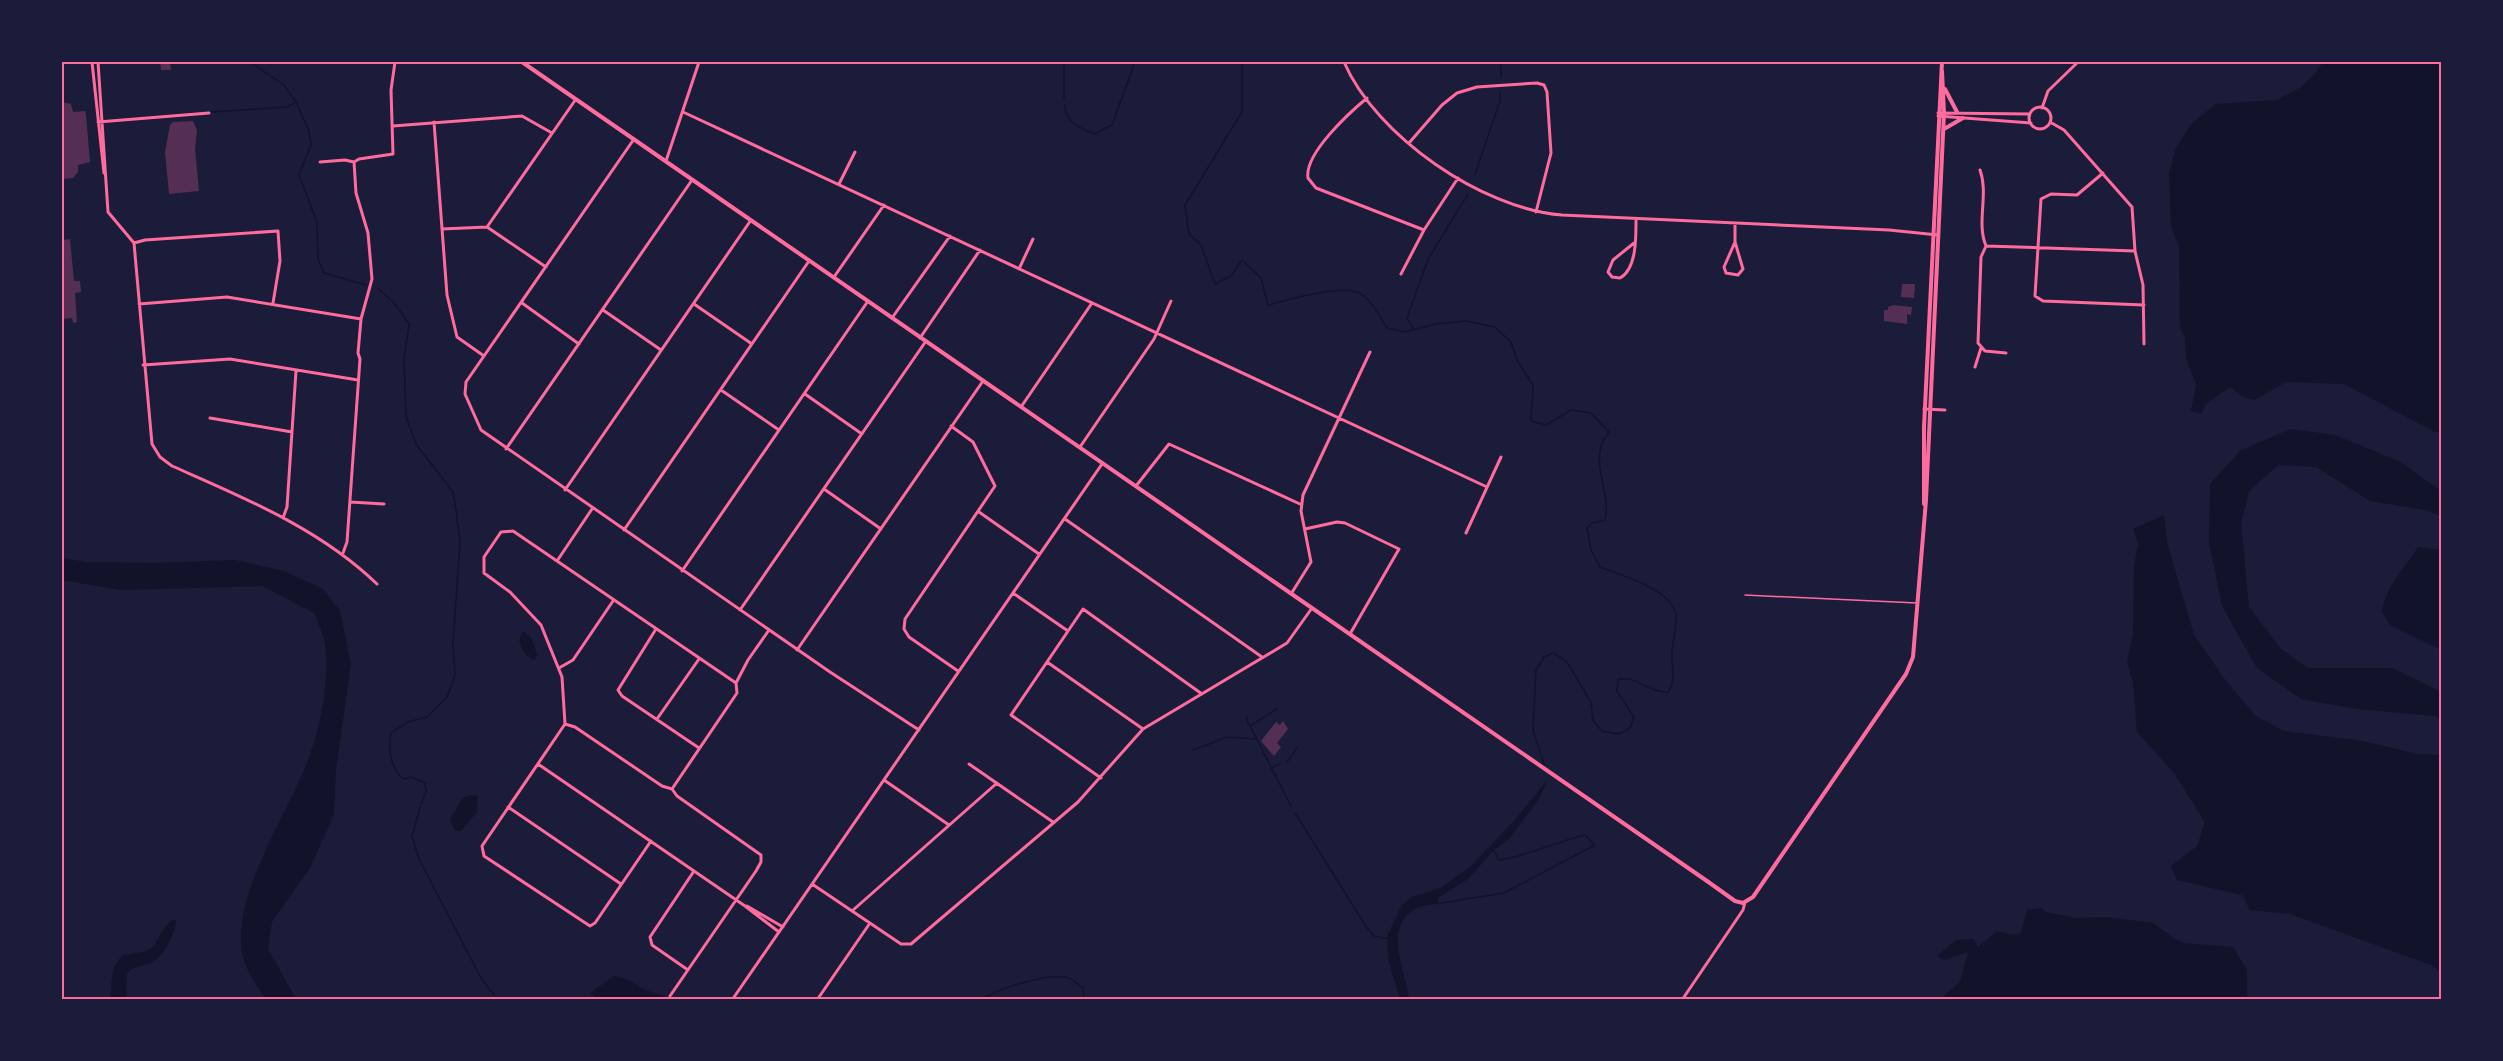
<svg xmlns="http://www.w3.org/2000/svg" width="2503" height="1061" font-family="Poppins,sans-serif">
<style>
.water{fill:#12122b}
.lines{fill:none;stroke-linecap:round;stroke-linejoin:round}
.stream{stroke:#12122b;stroke-width:1.5}
.building{fill:#542f53}
.service{stroke:#ff6b9d;stroke-width:1.5}
.minor{stroke:#ff6b9d;stroke-width:3}
.secondary{stroke:#ff6b9d;stroke-width:4}
.neatline{fill:none;stroke:#ff6b9d;stroke-width:2}
</style>
<rect width="100%" height="100%" fill="#1b1b3a"/>
<path class="water" d="M2323,62H2441V432H2435L2344,384L2286,382L2254,400L2243,397L2230,387L2206,404L2201,414L2191,411L2196,385L2186,358L2185,338L2180,327L2179,246L2171,228L2169,173L2176,148L2192,123L2216,104L2277,100L2301,87L2315,74Z
M2291,429L2335,435L2401,462L2441,491V516L2425,510L2370,501L2316,467L2278,465L2249,491L2241,524L2249,607L2281,649L2308,668H2392L2441,692V720L2435,716L2357,709L2301,699L2257,668L2222,606L2209,542L2210,484L2241,450Z
M2164,515L2167,542L2194,635L2226,681L2256,716L2284,731L2363,741L2417,754L2441,755V972L2431,965L2290,914L2250,910L2242,895L2177,880L2171,866L2197,846L2205,822L2174,773L2137,732L2133,682L2127,662L2133,633L2134,567L2138,544L2133,529Z
M2418,547L2441,550V650L2390,625L2382,612C2387,583 2403,571 2418,547Z
M62,558L86,562L154,563L235,560L284,571L323,589L340,611L351,664L336,770L334,814L310,868L272,922L268,949L296,999H266C259,989 250,976 245,964C225,908 283,821 304,770C320,733 330,684 325,644C324,634 318,623 314,613L262,586L120,590L62,580Z
M523,631L532,639L537,655L535,660C526,658 522,649 519,640Z
M1548,779L1539,799L1509,839L1494,850L1468,879L1438,898V902L1443,903C1435,905 1428,904 1420,907C1380,923 1406,971 1409,999H1400L1389,963L1387,936L1402,905L1412,897L1440,888L1468,869L1514,821Z
M470,795L478,796L477,812L461,831H455L450,819L463,798Z
M2042,908L2046,912L2076,918L2105,917L2153,923L2175,939L2185,943L2233,947L2247,970V999H1940L1960,982L1968,952L1944,960L1937,956L1956,940L1973,939L1978,947L1997,931L2011,935L2021,933L2027,910Z
M172,920H176C176,933 164,955 153,962C143,968 134,964 127,974L126,999H110C113,982 109,968 123,955C167,951 147,943 172,920Z
M614,976C635,980 636,987 651,992C657,994 659,993 665,997L598,999L590,993Z"/>
<g class="lines">
<path class="stream" d="M250,62L284,85L296,102L309,131L311,145L299,175L317,222L318,259L324,273L366,285
M989,62H995
M1064,62V98
M1242,62V112L1185,205L1189,234L1201,245L1215,284L1231,276L1242,260L1261,278L1268,305C1288,300 1343,283 1361,294C1373,302 1380,317 1387,328L1405,332L1436,324L1466,321L1495,327L1511,342L1517,360L1533,385L1531,421L1546,425L1571,410L1591,413L1609,432C1586,459 1612,489 1605,520L1592,523L1587,528L1591,550L1600,567C1620,575 1672,589 1676,615C1677,626 1673,640 1672,652C1671,667 1677,679 1668,692C1646,692 1638,676 1618,679L1617,691L1634,717L1630,728L1619,734L1602,731L1593,721L1591,702L1567,662L1553,653L1544,657L1536,670L1533,730L1545,767
M1501,62V77
M1065,105C1065,123 1079,127 1094,134L1112,125L1135,62
M211,112L286,107L295,103
M1475,174L1500,101V92
M379,289L395,304L409,324L404,359L406,416L416,444L453,492L456,510L460,542L453,644L455,675L447,697L427,717L408,722L391,733C388,750 391,767 403,779L411,777L425,783L426,792L421,804
M1413,329L1407,318L1428,259L1468,194
M1277,709L1250,726L1291,806
M1246,717L1249,725
M1193,750L1227,737L1255,739
M1287,762L1297,748
M1273,767L1280,764
M420,807L412,836L419,859L481,978L494,995
M1295,813L1367,928L1374,936L1389,939
M1441,903L1504,893L1595,845L1585,835C1555,842 1528,856 1499,860L1493,849
M981,1000C999,988 1051,971 1071,979C1075,981 1079,985 1083,988L1084,1000"/>
</g>
<path class="building" d="M160,62H170L171,70H161Z
M62,102L71,104L73,112L85,111L86,115L90,162L78,165V172L73,178L62,179Z
M193,121L197,130L195,149L199,191L169,194L165,152L170,125L173,122Z
M70,239L74,281H80L81,292L75,293L77,322L73,323L72,318L62,319V240Z
M1902,284H1915L1914,298L1901,297Z
M1893,305L1912,307L1911,315L1907,314V324L1884,321V310H1888V307Z
M1283,721L1288,729L1277,743L1281,747L1274,756L1261,741L1276,722L1280,725Z"/>
<g class="lines">
<path class="service" d="M1745,595L1917,603"/>
<path class="minor" d="M92,62L104,173
M98,62L108,212L134,243L152,444L160,457L172,466C244,498 319,528 377,584
M1344,62C1376,136 1482,209 1562,215L1889,230L1938,235
M1367,98C1349,113 1304,154 1308,178L1316,188L1424,230
M2029 118a11 11 0 1 1 22 0a11 11 0 1 1-22 0Z
M2042,108L2048,91L2078,62
M683,112L1487,487
M1938,113L2030,114
M1938,116L2031,123
M98,122L209,113
M434,122L447,295L457,337L484,356
M2050,122L2064,130L2132,207L2135,251L2143,285L2144,344
M393,126L522,116L552,133
M634,139L466,382L465,394L481,430L830,672L919,730
M1409,143L1442,105L1457,93L1477,87L1537,83L1544,85L1547,92L1551,153L1536,212
M666,161L699,62
M320,162L345,160L354,162
M354,162L359,159L393,154L391,90L395,62
M1980,170C1989,195 1976,222 1986,246
M2103,173L2077,195L2051,194L2041,199L2035,296L2043,301L2144,305
M839,184L855,152
M487,227L576,99
M442,229L487,227L546,267
M1735,242L1724,267L1726,273L1738,275L1743,269L1735,242V223
M134,243L145,240L278,231L280,261L273,303
M1634,243L1613,260L1608,272L1612,277L1620,278C1637,269 1636,236 1636,219
M1019,269L1033,239
M1401,274L1424,230L1458,178
M834,277L884,205
M522,303L579,344
M139,304L227,297L361,319
M694,304L752,344
M603,310L661,350
M892,318L950,236
M920,338L980,250
M2006,353L1985,351L1978,343L1981,257L1986,246L2135,251
M143,365L230,359L358,380
M1975,367L1981,348
M721,390L779,430
M805,394L862,434
M1021,407L1092,303
M1924,409L1945,410
M210,418L292,432
M951,426L973,442L995,486L905,619L904,629L909,637L958,671
M1080,447L1154,339L1171,301
M506,449L692,180
M1136,486L1169,444L1300,504
M824,489L881,529
M565,490L751,220
M350,502L384,504
M979,512L1039,554
M283,518L287,507L296,371
M1065,519L1262,657
M1305,529L1337,522L1345,523L1399,549L1350,634
M624,530L809,261
M1466,533L1501,457
M343,553L347,542L360,359L358,353L361,319L372,279L368,233L356,193L354,162
M557,561L592,509
M682,571L868,301
M1013,593L1068,631
M1291,594L1311,562L1301,511L1303,495L1370,352
M740,610L926,341
M656,629L618,690L622,696L699,748
M797,650L983,381
M1047,662L1143,729
M559,668L573,660L613,601
M657,719L699,659
M565,724L575,727L662,786L672,789L677,796L761,855V862L756,871L670,996
M538,764L745,906L779,932
M969,764L1053,822
M1101,778L1011,715L1083,609L1202,694
M884,780L949,825
M672,789L737,693L736,683L748,660L769,630
M508,807L621,884
M651,841L595,923L590,926L484,856L482,846L565,724L562,677L541,625L510,592L484,573V557L501,532L513,531L736,683
M812,884L901,944H911L1078,802L1143,729L1287,643L1312,608
M747,906L783,927
M852,911L997,783
M688,970L652,945L650,937L694,871
M732,1000L1102,464
M817,1000L870,923
M1682,1000L1743,910L1745,902"/>
<path class="secondary" d="M522,62L1707,881L1735,901L1743,903L1753,897L1906,674L1913,657L1926,500L1944,113L1942,71
M1945,89L1957,112
M1944,129L1963,118
M1924,504V427L1942,62"/>
</g>
<rect width="2503" height="1061" fill="none" stroke="#1b1b3a" stroke-width="126"/>
<rect x="63" y="63" width="2377" height="935" class="neatline"/>
</svg>
